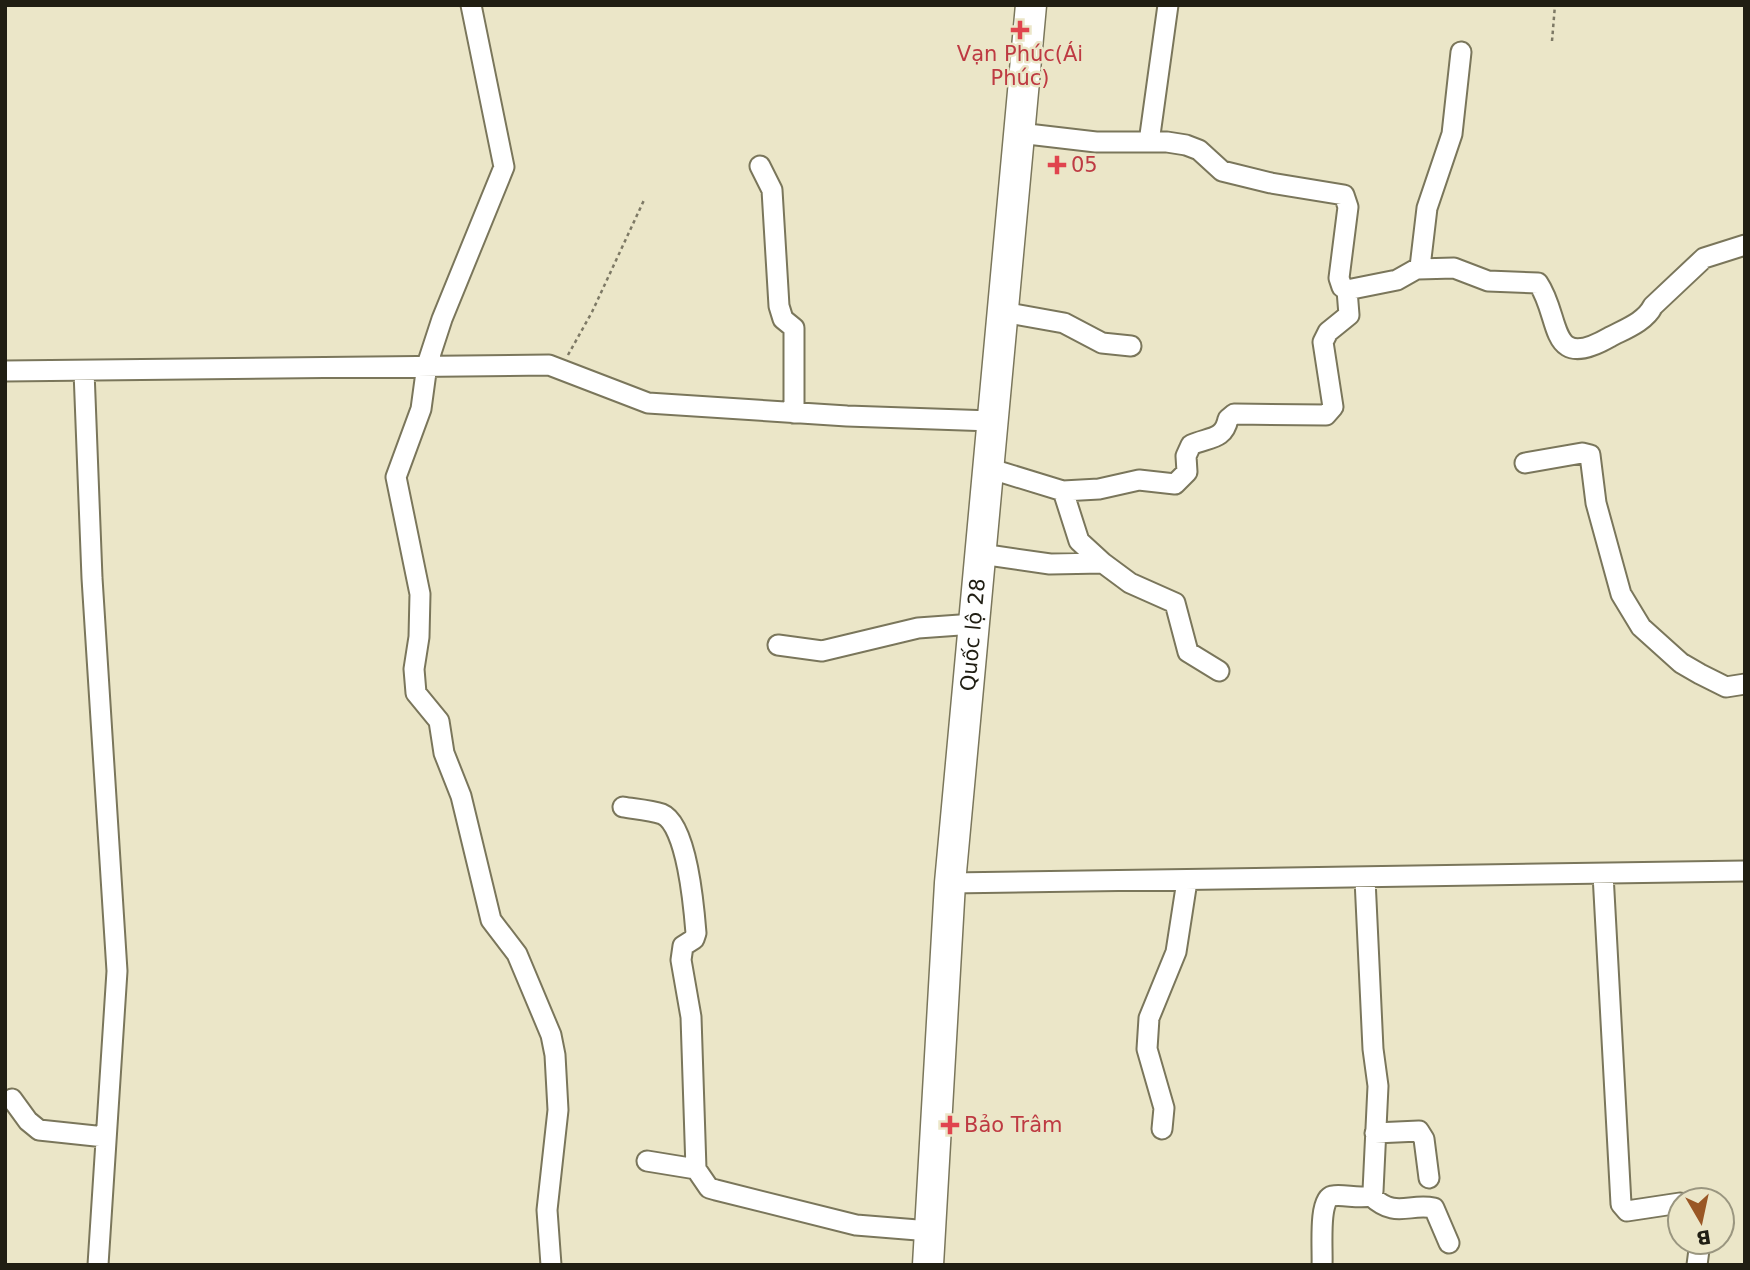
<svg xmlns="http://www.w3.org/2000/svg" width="1750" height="1270" font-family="'DejaVu Sans',sans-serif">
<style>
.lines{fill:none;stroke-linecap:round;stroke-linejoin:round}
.minor-casing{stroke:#7a765b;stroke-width:23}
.highway-casing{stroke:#7a765b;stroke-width:33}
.path{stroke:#7d7965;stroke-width:2.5;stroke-dasharray:3.5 3.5;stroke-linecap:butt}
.minor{stroke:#fff;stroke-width:19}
.highway{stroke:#fff;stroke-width:30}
.health-dot{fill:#e0444e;stroke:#ebe6c8;stroke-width:2.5}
.labels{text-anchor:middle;stroke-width:5;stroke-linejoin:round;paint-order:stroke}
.health-label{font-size:21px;fill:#be3a42;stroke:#ebe6c8;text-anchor:start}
.street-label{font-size:21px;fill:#201e13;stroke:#ebe6c8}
</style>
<rect width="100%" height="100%" fill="#ebe6c8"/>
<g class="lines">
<defs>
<path id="minor" d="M471,5L504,167L442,319L427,365L421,409L396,477L420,594L419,637L414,669L416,693L439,721L444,753L461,796L491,920L517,954L551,1035L555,1055L558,1110L547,1210L551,1265
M1019,133L1096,142H1167L1186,145L1199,150L1222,171L1271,183L1344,195L1348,207L1339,278L1342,287L1347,290L1397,280L1420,267L1427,208L1452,134L1461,52
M1149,142L1168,5
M760,166L772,190L779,306L783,319L794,328V413
M1418,269L1454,268L1488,281L1538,283C1562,318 1547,373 1610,337C1625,329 1645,322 1653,306L1704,258L1745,245
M1003,312L1064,323L1102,343L1131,346
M5,371L549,365L648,403L847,416L992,421
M84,371L92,578L117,971L98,1265
M1525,463L1582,453L1590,455L1596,503L1621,594L1641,627L1681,663L1700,674L1726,687L1745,684
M988,468L1063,491L1099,489L1139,480L1175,484L1187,472L1186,456L1191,445C1209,437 1224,440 1228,419L1234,414L1326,415L1333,407L1323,342L1328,332L1349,315L1347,290
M1063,491L1079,541L1103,563
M981,554L1050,564L1103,563L1130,583L1175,603L1188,652L1219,671
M778,645L822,651L918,628L974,624
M623,807C635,809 650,810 662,814C687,824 694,908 696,933L694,939L683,946L681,960L691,1017L696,1169
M1603,874L1621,1204L1627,1211L1680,1203
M950,883L1745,871
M12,1099L28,1121L39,1130L105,1137
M1162,1129L1164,1108L1147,1049L1149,1018L1176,952L1187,881
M1375,1133L1419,1131L1424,1139L1429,1178
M647,1161L696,1169L709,1188L716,1190L856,1225L930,1231
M1371,1196C1396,1219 1408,1203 1434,1208L1449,1243
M1322,1265C1323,1252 1318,1199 1332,1196C1344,1194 1358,1199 1371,1196L1373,1191L1378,1086L1373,1049L1365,879
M1697,1265L1700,1242"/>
<g id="highway">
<path id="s1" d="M928,1265L950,883L1031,5"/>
</g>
</defs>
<use href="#minor" class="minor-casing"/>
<use href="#highway" class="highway-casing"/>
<path class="path" d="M1552,41L1555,5
M568,355L592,312L645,198"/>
<use href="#minor" class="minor"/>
<use href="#highway" class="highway"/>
</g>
<g class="health-dot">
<path d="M1016.5 19.5h7v7h7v7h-7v7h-7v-7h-7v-7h7z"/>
<path d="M1053.5 154.5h7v7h7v7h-7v7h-7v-7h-7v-7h7z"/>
<path d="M946.5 1114.5h7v7h7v7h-7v7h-7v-7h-7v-7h7z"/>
</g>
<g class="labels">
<g class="health-label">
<text x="1020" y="61" text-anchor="middle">Vạn Phúc(Ái<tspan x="1020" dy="24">Phúc)</tspan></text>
<text x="1071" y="172">05</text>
<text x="964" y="1132">Bảo Trâm</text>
</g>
<g class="street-label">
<text dy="7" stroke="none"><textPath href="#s1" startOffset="632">Quốc lộ 28</textPath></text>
</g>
</g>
<rect width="1750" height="1270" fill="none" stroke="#201e13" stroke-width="14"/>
<g transform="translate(1701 1221) rotate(171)"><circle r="33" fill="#ebe6c8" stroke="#9a9680" stroke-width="2"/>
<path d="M0-5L12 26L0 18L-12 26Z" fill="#995725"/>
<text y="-10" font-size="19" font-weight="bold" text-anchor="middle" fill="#201e13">B</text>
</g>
</svg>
